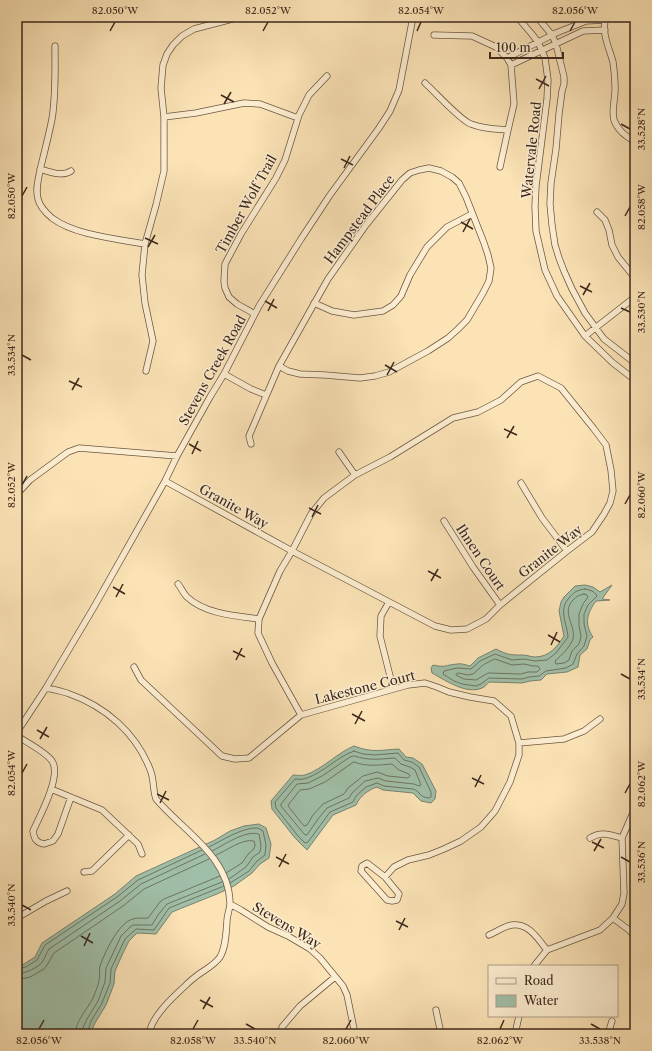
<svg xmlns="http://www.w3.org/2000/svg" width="652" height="1051" font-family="'Libre Caslon Text',serif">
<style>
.water{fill:#a0bfa8;stroke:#788370}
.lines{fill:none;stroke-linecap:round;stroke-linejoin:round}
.shore{stroke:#6e7462;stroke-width:1}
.minor-casing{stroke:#6c5743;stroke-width:7}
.minor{stroke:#fcedd0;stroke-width:5.5}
.ticks{fill:none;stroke:#3c281d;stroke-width:1.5}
.labels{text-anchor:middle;stroke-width:3;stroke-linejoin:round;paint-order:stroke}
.street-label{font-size:13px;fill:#3c281d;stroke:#fcedd0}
.neatline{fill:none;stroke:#3c281d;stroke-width:1.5}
.ticks-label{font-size:10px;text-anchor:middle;fill:#3c281d}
</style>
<rect width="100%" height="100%" fill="#fbe3b6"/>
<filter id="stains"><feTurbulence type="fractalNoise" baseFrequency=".005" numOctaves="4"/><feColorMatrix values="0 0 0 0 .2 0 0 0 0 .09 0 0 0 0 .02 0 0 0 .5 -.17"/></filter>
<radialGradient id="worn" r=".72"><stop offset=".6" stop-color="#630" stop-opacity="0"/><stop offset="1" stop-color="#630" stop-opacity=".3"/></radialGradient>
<path class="water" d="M585,585L593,587L600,592L612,585L602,599L610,600L596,601C587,613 584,624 593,637L590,640L587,649L580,655L578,667L567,672L547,674L541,680L530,681L522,683L489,682C487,684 485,687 482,688C466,695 445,680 432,673L431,668L433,665C446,668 445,665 457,664C461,663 466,665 470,666L478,658L496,649C508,655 510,655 523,655C527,655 531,657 535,657C549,657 557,647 564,636L559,611L561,602L564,597L575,586Z
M354,746C372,753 381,750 399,749L406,757L413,758L422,764L436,791L435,799L431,803L421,801L413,793L383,790L377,787C368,790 360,796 356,805L333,815L307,850L295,838L272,809L271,801L293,775C297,775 302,776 305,775C323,769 337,753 354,746Z
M259,824L266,828L271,844L269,858L260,864L252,873L234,886L217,894L172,912L156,934L137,933L129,941L123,953L115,971L114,984L106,1005L95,1023L90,1034H17V965L24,964L35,957L42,943L115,894L136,876L215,840L230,831L244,826Z"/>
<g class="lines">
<path class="shore" d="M585,589C589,590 595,591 597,596L588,605L584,614V624L587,636L584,646L577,654L573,664L566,668L546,671L539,676L529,677L522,679L489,678L481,684L476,686L462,684L454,681L443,674L444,671L457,668L471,669L480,661L495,654L512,660L524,659L535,661L547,660L556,653L568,637C567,623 558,610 569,598C574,592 577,590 585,589Z
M584,594L587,595L588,597L583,604L579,614V625L581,637L579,644L572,651L569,660L564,663L556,664L555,661C561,656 570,647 573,639C576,625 561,613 573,600C577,596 579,595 584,594Z
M495,659L512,665L524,664L533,666H538L540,669L537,672H528L521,674L488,673L476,680L464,679L456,675V674L458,673L468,675L473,674L483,665Z
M354,751L363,754L375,755L398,753L404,760L412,762L419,767L431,792V797L429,798C419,797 421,792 413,789L384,786L377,783L366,787L356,796L353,802L330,812L308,842L305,843L298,836L276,808L275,802L295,779C299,779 303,780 307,778C324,772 337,757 354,751Z
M354,756C371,761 378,759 395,758L401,764L410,767L415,770L421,785L419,786L414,784L386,781L378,778L365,781L352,793L349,798L327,808L318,819L307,835H305L281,806V804L297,784L308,783L322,776L350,757Z
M354,762C367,767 379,765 392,764L399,770L409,774L410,776L408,778L388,776L377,772L363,776L348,788L344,794L323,804L313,815L307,825L304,826L288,806L289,804L300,790L309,789L325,782Z
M209,847C221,841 243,827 257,828C259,828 261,830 263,831L266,845L265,855L257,861L249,871L230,883
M212,851C224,845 245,830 259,834L261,845L260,852L253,857L246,867L229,879
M216,855C226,851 243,838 254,841L255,845L254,849L249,853L242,863L226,873
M17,969L26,967L37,960L45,945L117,897L138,880L202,850
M17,974C26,973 38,968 43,961C45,957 47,952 49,949L120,901L141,884L205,854
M17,980L30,977L44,969L47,965L54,953L123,906L144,889L209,859
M75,1034C76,1020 87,1010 93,998C95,993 98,986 99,981C100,976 99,971 100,966C105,952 119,922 133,919C138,917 143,919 148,918L160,902L164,899L220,876
M81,1034L82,1030L87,1019L98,1001L105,982L106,968L115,949L121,936L130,927L133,925H152L158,915L167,904L222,882
M87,1034L91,1021L102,1003L110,983L111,969L125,939L136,929L154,930L169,908L224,886"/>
<defs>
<path id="minor" d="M516,17L519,19L531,33L538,42L545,58L548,80L547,99L536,186L535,206L536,231L545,270L557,296L585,336L613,363L635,380
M537,17L552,35L556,44L564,77V84L562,91L559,114L556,149L551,183L550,204L552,225L555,245L559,258L564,271L572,289L585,313L604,339L635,363
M606,17C601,33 609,47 613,62C614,70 615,78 615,86C616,97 611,110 614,120C618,131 626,136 635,142
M434,35L472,36L496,47L507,58L511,65L514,104L508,130L500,167
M55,46C55,70 56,95 52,119C49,134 45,150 41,166C39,177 35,188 38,199C40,207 46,213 52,218C74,235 117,239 145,244
M507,58L556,33L586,21L605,20
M511,65L583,31L605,30
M425,83C435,92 461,121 471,124C483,129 495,129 508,130
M164,117L196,113L244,103L260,104L298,118
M40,169C50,172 62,177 71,171
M597,212L605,220L609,230L612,245L618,257L635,278
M314,303L332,311L354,315L383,311L393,305L401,296L410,275L427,247L447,227L472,214
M255,314L237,304L229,297L225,288L224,281L225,264L241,234L276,178L285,160L299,115L309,95L327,76
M585,336L635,297
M146,371L153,341L145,303L142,275L145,244L156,205L164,171V117L161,88L163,65L167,54L173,45L182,36L194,29L240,17
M224,374L251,389L266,395
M251,444L249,436L279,366L328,279L366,225L402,180L410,173L419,170L429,168L441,171L452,177L459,183L466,197L484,243L488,255L491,268L489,281L483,293L467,320L457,330L448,338L428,351L389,372L375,376L360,378L325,375L300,374L288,371L279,366
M339,452L355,475
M165,481L292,551L435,626L451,630L467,629L486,619L500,605L567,551L592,532L604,514L610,503L613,491L611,470L606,445L594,429L561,388L538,376L521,382L501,400L478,412L453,418L390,457L355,475L324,498L311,514L292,551L280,571L259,619L258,633L272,663L301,715
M521,483L542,518L567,551
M17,494L30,480L68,452L79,448L177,456
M444,521L473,567L500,605
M178,584C181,588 184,594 187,597C205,614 236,616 259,619
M389,602L381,616L380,636L393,688
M134,667L141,680L222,756L235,759L249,758L301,715L408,685L425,683L437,687L449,692L470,697L494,701L511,716L519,743V755L510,782L495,811L481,827L461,841L444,849L429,855L408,860L394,867L385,877L367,863L362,866L361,871L387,900L392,901L397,900L399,894L385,877
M46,688C53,689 60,691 67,693C105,706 137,733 151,772C154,781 153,791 156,799C183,831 229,856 230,903C230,909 227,915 227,921C226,933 226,947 220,957C214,966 202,971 194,978C191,980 188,983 185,986C172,998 152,1016 149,1034
M17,732L46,688L94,607L165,481L177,456L210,397L224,374L259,306L301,239L330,195L379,128L390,111L399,90L413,17
M17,736C26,742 46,752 52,761C62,775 40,816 33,831C34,838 36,843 44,844L53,841L58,834L71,797
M519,743L564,739L584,731L600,719
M51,789L102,810L138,844L142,854
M590,838C602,831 610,835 622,838
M84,872L92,871L129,835
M230,904L241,910L268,927L288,936L310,949L320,958L343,986L347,995L355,1034
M17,918L46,901L67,891
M613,918L629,930L635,937
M489,935C496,932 505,926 512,925C529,923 538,939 547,950
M534,966L547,950L600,930L613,918L622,904L624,893L622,838L632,815L635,810
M436,1010L441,1034
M282,1034V1027L300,1006L335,977
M515,1034L519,1016
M608,1034L612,1021"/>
</defs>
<use href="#minor" class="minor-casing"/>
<use href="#minor" class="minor"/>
</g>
<path class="ticks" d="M110,31L115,22M263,31L268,22M417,31L421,22M570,31L575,22M536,79L549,86M539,89L546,76M221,95L234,102M224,104L231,92M621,124L630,129M341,159L353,165M344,168L350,156M22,196L27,187M625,216L630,207M461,222L473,229M463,232L470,219M145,238L158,244M148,247L155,235M580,286L592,292M583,295L590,283M265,301L277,308M621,308L630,312M268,311L274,299M22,355L31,360M385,365L397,372M387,375L394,362M69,381L82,387M72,390L79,378M504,429L517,435M507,438L514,426M189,444L201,451M192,454L198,441M22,485L27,476M625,504L630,495M309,508L321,514M312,517L318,505M428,571L441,578M431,581L438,569M113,587L125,594M116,597L123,584M548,635L560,642M551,645L557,632M233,651L245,657M236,660L242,648M621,674L630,679M352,714L365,721M355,724L362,711M37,730L49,737M40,739L47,727M22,773L27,764M472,778L484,784M475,787L481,775M625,793L630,784M157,794L169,800M160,803L166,791M592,842L604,848M594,851L601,839M276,857L289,864M621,857L630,862M279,867L286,854M22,905L31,910M396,921L408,927M399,930L405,918M81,936L93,943M84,946L90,933M200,1000L213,1007M203,1009L210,997M246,1024L255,1029M591,1024L600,1029M39,1029L44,1020M193,1029L198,1020M346,1029L351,1020M500,1029L504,1020"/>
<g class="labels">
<g class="street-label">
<text transform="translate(531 150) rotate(-84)" y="5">Watervale Road</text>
<text transform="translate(246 204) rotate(-61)" y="5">Timber Wolf Trail</text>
<text transform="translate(359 219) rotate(-53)" y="5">Hampstead Place</text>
<text transform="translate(212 370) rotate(-61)" y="5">Stevens Creek Road</text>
<text transform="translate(234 506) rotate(29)" y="5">Granite Way</text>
<text transform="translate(550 551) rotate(-38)" y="5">Granite Way</text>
<text transform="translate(481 557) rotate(56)" y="5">Ihnen Court</text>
<text transform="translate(365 687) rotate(-14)" y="5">Lakestone Court</text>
<text transform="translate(287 925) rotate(31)" y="5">Stevens Way</text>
</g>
</g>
<rect width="652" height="1051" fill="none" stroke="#fbe3b6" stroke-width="44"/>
<rect x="488" y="965" width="130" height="52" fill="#fcedd0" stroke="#af9e88"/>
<rect x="496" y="978" width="20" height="6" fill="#fcedd0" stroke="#af9e88"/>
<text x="524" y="985" font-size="12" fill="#3c281d">Road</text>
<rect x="496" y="995" width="20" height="12" fill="#a0bfa8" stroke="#af9e88"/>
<text x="524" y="1005" font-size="12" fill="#3c281d">Water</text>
<path d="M490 52v6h73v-6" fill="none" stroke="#3c281d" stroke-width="2"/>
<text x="496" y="52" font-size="12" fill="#3c281d" stroke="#fcedd0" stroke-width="3" paint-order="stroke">100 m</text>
<rect x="22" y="22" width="608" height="1007" class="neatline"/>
<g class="ticks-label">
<text x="115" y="14">82.050°W</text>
<text x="268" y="14">82.052°W</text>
<text x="421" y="14">82.054°W</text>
<text x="575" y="14">82.056°W</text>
<text transform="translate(641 129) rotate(-90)" y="4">33.528°N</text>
<text transform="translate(11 196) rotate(-90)" y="4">82.050°W</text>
<text transform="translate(641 207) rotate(-90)" y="4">82.058°W</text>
<text transform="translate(641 312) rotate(-90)" y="4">33.530°N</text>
<text transform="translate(11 355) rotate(-90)" y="4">33.534°N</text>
<text transform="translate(11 485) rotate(-90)" y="4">82.052°W</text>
<text transform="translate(641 495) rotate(-90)" y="4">82.060°W</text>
<text transform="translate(641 679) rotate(-90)" y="4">33.534°N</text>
<text transform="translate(11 773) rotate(-90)" y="4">82.054°W</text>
<text transform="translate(641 784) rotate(-90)" y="4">82.062°W</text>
<text transform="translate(641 862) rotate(-90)" y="4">33.536°N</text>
<text transform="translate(11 905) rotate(-90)" y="4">33.540°N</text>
<text x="39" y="1044">82.056°W</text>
<text x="193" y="1044">82.058°W</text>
<text x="255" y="1044">33.540°N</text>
<text x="346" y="1044">82.060°W</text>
<text x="500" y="1044">82.062°W</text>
<text x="600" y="1044">33.538°N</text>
</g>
<rect width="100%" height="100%" filter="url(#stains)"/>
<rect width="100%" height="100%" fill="url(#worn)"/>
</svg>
